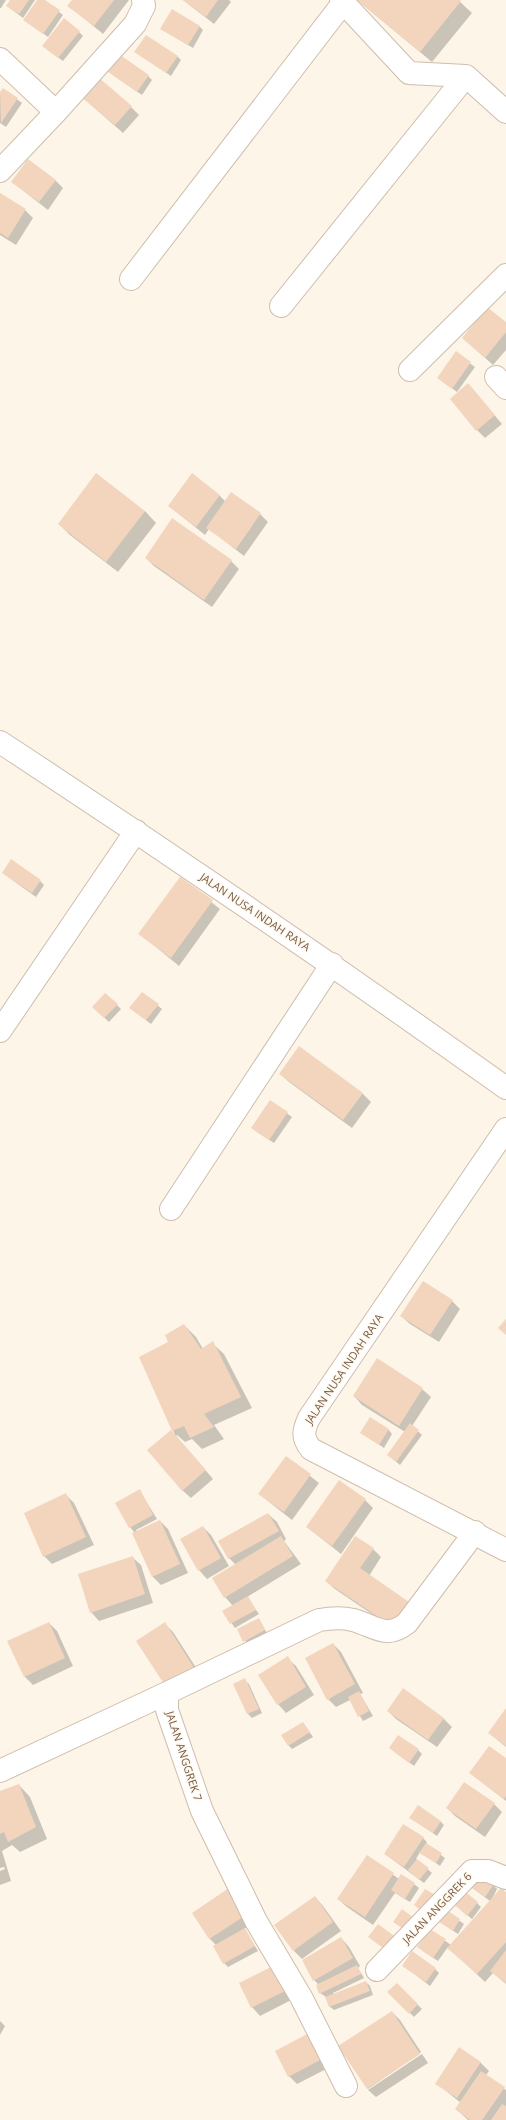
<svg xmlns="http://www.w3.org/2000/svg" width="506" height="2120" font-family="'Open Sans',sans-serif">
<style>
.shadow{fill:#0003}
.building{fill:#f3d5be}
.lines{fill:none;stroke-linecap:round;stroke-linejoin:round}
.minor-casing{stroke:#cfbdad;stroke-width:24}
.minor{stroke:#fff;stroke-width:22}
.labels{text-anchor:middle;stroke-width:3;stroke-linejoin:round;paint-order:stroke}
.street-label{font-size:11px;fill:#775c4b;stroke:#fff9ee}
</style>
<rect width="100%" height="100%" fill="#fdf5e7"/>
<path class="shadow" d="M0,0H6L1,8H0Z
M11,0H35L23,18L7,6Z
M38,0H43L63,15L48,37L24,20Z
M73,0H129L103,34L69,6Z
M183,0H229L231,2L214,24Z
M357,0H458L472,13L432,62Z
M199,26L203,30L193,48L161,29Z
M79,32L83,36L63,61L48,50Z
M136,52L177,56L181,60L171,76Z
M110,73L148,76L152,80L142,95Z
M3,89L22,103L6,127L0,123V94Z
M82,97L131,107L139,115L123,133Z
M55,180L63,188L48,210L12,182Z
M0,194L25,210L33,218L16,245L0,235Z
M506,324V350L493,365L463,338Z
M456,353L475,367L457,392L438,378Z
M468,384L502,424L485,438L477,430Z
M219,495L225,501L260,514L268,522L244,556L209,529L205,535L169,506Z
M145,511L156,523L118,572L70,535L59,524Z
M146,558L231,561L239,569L212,607L154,566Z
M8,877L40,881L44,885L36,897Z
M181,878L220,909L179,966L140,934Z
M142,993L162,1009L151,1024L135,1012Z
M117,1005L121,1009L109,1022L93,1007Z
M299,1047L363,1094L371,1102L352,1128L289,1082L280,1074Z
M270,1101L292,1117L274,1143L257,1132Z
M452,1301L460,1309L439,1342L410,1324L401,1316Z
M184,1325L196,1337L203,1349L212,1343L224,1354L252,1408L214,1425L224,1439L202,1449L192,1439L185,1442L177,1435L176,1436L213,1479L191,1498L182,1490L175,1435L141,1358L169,1342Z
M422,1389L431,1397L412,1426L422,1435L400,1465L388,1455L405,1432L362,1405L354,1396Z
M388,1429L392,1434L384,1448L362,1433Z
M286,1457L319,1483L292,1520L259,1494Z
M139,1490L157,1519L136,1530L137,1532L160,1521L168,1529L188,1573L161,1585L153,1577L133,1534L135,1533L130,1527L117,1503Z
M66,1495L74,1503L94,1545L52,1564L44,1556Z
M365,1500L373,1508L341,1554L307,1527Z
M268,1514L277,1522L286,1539L284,1541L301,1564L247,1597L259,1614L235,1628L223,1611L233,1606L225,1597L236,1565L229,1558L220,1541Z
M203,1527L211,1535L229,1566L207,1579L199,1570Z
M373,1549L381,1557L369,1576L401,1634L335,1589L326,1581Z
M132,1557L141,1565L153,1603L99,1621L91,1612Z
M259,1619L268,1635L248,1645L238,1629Z
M49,1623L57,1631L73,1666L33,1685L25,1677L9,1642Z
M165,1624L173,1632L202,1677L175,1695Z
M333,1644L341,1652L363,1693L360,1694L373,1716L363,1721L350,1700L336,1707L328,1699Z
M287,1658L296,1666L314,1695L286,1713L278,1704Z
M244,1680L249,1684L262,1713L252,1718L248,1714L234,1684Z
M506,1709V1747L489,1733Z
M388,1711L443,1718L452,1727L437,1747L396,1719Z
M303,1723L313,1737L292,1749L288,1745Z
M390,1748L418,1750L422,1754L414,1766Z
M506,1759V1801L470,1773Z
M19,1785L30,1797L47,1839L20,1852L12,1845L2,1851L11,1881L0,1885V1871L5,1869L4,1867L0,1868V1793Z
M494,1804L502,1812L485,1837L455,1816L447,1808Z
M411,1818L440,1821L444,1825L437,1836Z
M423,1838L427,1842L426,1844L445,1858L440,1866L420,1852L416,1859L432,1873L424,1883L385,1854Z
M367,1856L399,1879L402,1875L419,1888L410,1902L395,1893L373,1925L347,1907L338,1899Z
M493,1885L497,1889L492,1899L506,1894V1984L493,1973L485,1982L448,1947L438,1961L423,1951L430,1930L451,1945L490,1901L471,1887Z
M229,1890L253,1923L244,1929L258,1951L228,1967L224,1963L216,1945L210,1939Z
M315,1897L323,1906L341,1931L302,1959L294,1951Z
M477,1903L481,1907L472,1919L454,1904Z
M444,1910L464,1924L458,1934L437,1920Z
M341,1938L349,1947L360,1966L358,1968L364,1978L333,1993V1995L366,1982L370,1986L373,1995L334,2010L329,2006L326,1997L320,1993L319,1985L314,1980Z
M278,1964L299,1996L260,2016L252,2007Z
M404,1966L435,1969L439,1973L430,1986Z
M397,1984L422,2009L414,2017L389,1992Z
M392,2012L400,2020L421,2052L368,2089L340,2047Z
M0,2021L5,2026L0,2035Z
M311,2033L332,2066L297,2084L289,2076Z
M459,2049L481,2063L489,2071L486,2075L506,2090V2120H468L456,2109L461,2103L436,2083Z
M422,2054L428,2063L376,2097L368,2090Z"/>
<path class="building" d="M10,0H29L19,14L6,6Z
M37,0H45L60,10L43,34L23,20Z
M72,0H114L94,26L67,6Z
M183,0H218L206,17Z
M357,0H460L461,1L420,52Z
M172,9L200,26L188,45L160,29Z
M64,18L80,31L58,58L42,46Z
M146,35L178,56L166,73L134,52Z
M116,52L149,75L137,92L104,69Z
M98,77L132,106L115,125L81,97Z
M3,88L18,98L1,123L0,92Z
M28,159L56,180L39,202L11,182Z
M0,193L26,209L8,238L0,233Z
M487,307L506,322V332L485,358L462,338Z
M456,351L471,362L452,389L437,378Z
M468,383L495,415L476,431L450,399Z
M96,473L145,511L106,562L58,524Z
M192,473L220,495L196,527L168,506Z
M231,492L261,513L236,549L206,528Z
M172,518L232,560L204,600L145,558Z
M11,859L41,880L32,893L2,873Z
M180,877L213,900L171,958L138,934Z
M142,992L159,1004L146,1020L129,1008Z
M105,993L118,1004L104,1018L92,1007Z
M299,1046L363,1093L343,1120L279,1074Z
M270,1100L288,1112L269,1140L251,1128Z
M423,1281L453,1300L430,1335L400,1316Z
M506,1319V1335L498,1328Z
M184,1324L201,1349L213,1341L241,1397L204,1414L214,1427L190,1438L184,1426L172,1431L139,1357L168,1342L165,1335Z
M377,1358L423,1388L399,1426L353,1396Z
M370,1417L389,1429L379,1445L360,1433Z
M410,1423L419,1430L396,1462L387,1455Z
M171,1430L206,1470L182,1491L147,1450Z
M286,1456L311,1474L284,1512L258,1494Z
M339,1480L366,1499L332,1546L306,1527Z
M140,1489L153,1515L129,1528L115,1503Z
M66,1493L86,1537L43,1557L24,1513Z
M268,1513L279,1531L228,1559L218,1541Z
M160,1520L180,1564L152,1577L132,1533Z
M203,1526L221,1558L198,1571L180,1539Z
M281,1536L293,1556L224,1598L212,1578Z
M355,1536L374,1548L360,1568L409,1602L393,1627L325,1581Z
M133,1556L145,1594L90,1613L78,1574Z
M248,1596L256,1610L230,1624L222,1611Z
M259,1618L265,1630L243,1642L237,1629Z
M49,1622L65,1658L24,1677L7,1641Z
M165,1622L194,1668L166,1687L136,1641Z
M333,1643L355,1684L327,1700L305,1658Z
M288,1656L306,1687L277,1705L258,1675Z
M245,1678L259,1709L247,1714L233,1684Z
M403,1688L444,1718L428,1740L387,1711Z
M359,1691L369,1711L358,1717L348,1697Z
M506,1708V1746L488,1733Z
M303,1722L310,1732L288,1746L281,1735Z
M398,1735L419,1749L409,1763L389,1748Z
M489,1746L506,1758V1796L504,1799L469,1773Z
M464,1782L495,1803L476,1829L446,1808Z
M19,1784L36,1827L8,1842L4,1832L0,1834V1791Z
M418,1805L441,1821L433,1833L409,1818Z
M403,1824L424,1837L404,1867L384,1854Z
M426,1843L442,1853L436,1863L419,1853Z
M367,1855L394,1873L365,1917L337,1899Z
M417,1859L429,1868L419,1880L408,1870Z
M475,1872L494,1884L485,1897L466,1883Z
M401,1874L415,1883L405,1899L391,1890Z
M459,1887L478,1902L467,1916L449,1900Z
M229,1888L246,1915L209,1939L192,1913Z
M501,1888L506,1892V1942L477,1974L447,1948Z
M425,1889L435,1895L423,1912L414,1905Z
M315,1896L333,1922L293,1951L274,1925Z
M444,1908L460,1919L453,1931L436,1920Z
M402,1909L418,1921L409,1933L393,1922Z
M378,1924L397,1938L387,1951L368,1937Z
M245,1928L255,1946L223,1964L213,1946Z
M430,1929L446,1939L433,1958L417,1947Z
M341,1937L353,1958L313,1981L302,1960Z
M506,1950V1983L490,1971Z
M412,1951L436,1968L426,1982L402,1966Z
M279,1963L291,1988L251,2008L239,1983Z
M357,1965L361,1974L319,1994L316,1985Z
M366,1981L370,1991L329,2007L325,1997Z
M397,1983L418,2004L409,2014L387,1992Z
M392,2011L420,2054L367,2089L338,2046Z
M311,2032L324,2058L288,2077L275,2051Z
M459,2047L481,2062L457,2098L435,2084Z
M481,2071L505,2087L482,2120H470L455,2109Z
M502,2104L506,2106V2120H491Z"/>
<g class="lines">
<defs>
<path id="minor" d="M341,0L409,73L466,76L506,112
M0,59L56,112
M0,171L56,112L135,24L144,6L143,0
M131,279L343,3
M281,306L466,76
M410,370L506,275
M496,377L506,388
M0,742C171,854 339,969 506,1088
M0,1031L136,831
M506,1129L309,1418C303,1431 302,1438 311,1449L506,1550
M171,1209L332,964
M0,1771L167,1693
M377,1970L472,1871H488L506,1878
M346,2086L301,1997L256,1921L202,1811L167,1710V1693L319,1620C331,1618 341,1617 353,1620C375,1626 386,1640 407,1623L475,1532"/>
</defs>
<use href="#minor" class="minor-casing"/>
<use href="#minor" class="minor"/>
</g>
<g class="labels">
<g class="street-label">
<text transform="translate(255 912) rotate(34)" y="4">JALAN NUSA INDAH RAYA</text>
<text transform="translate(344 1369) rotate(-56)" y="4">JALAN NUSA INDAH RAYA</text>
<text transform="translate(184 1756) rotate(72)" y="4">JALAN ANGGREK 7</text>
<text transform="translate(437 1908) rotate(-46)" y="4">JALAN ANGGREK 6</text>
</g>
</g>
</svg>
